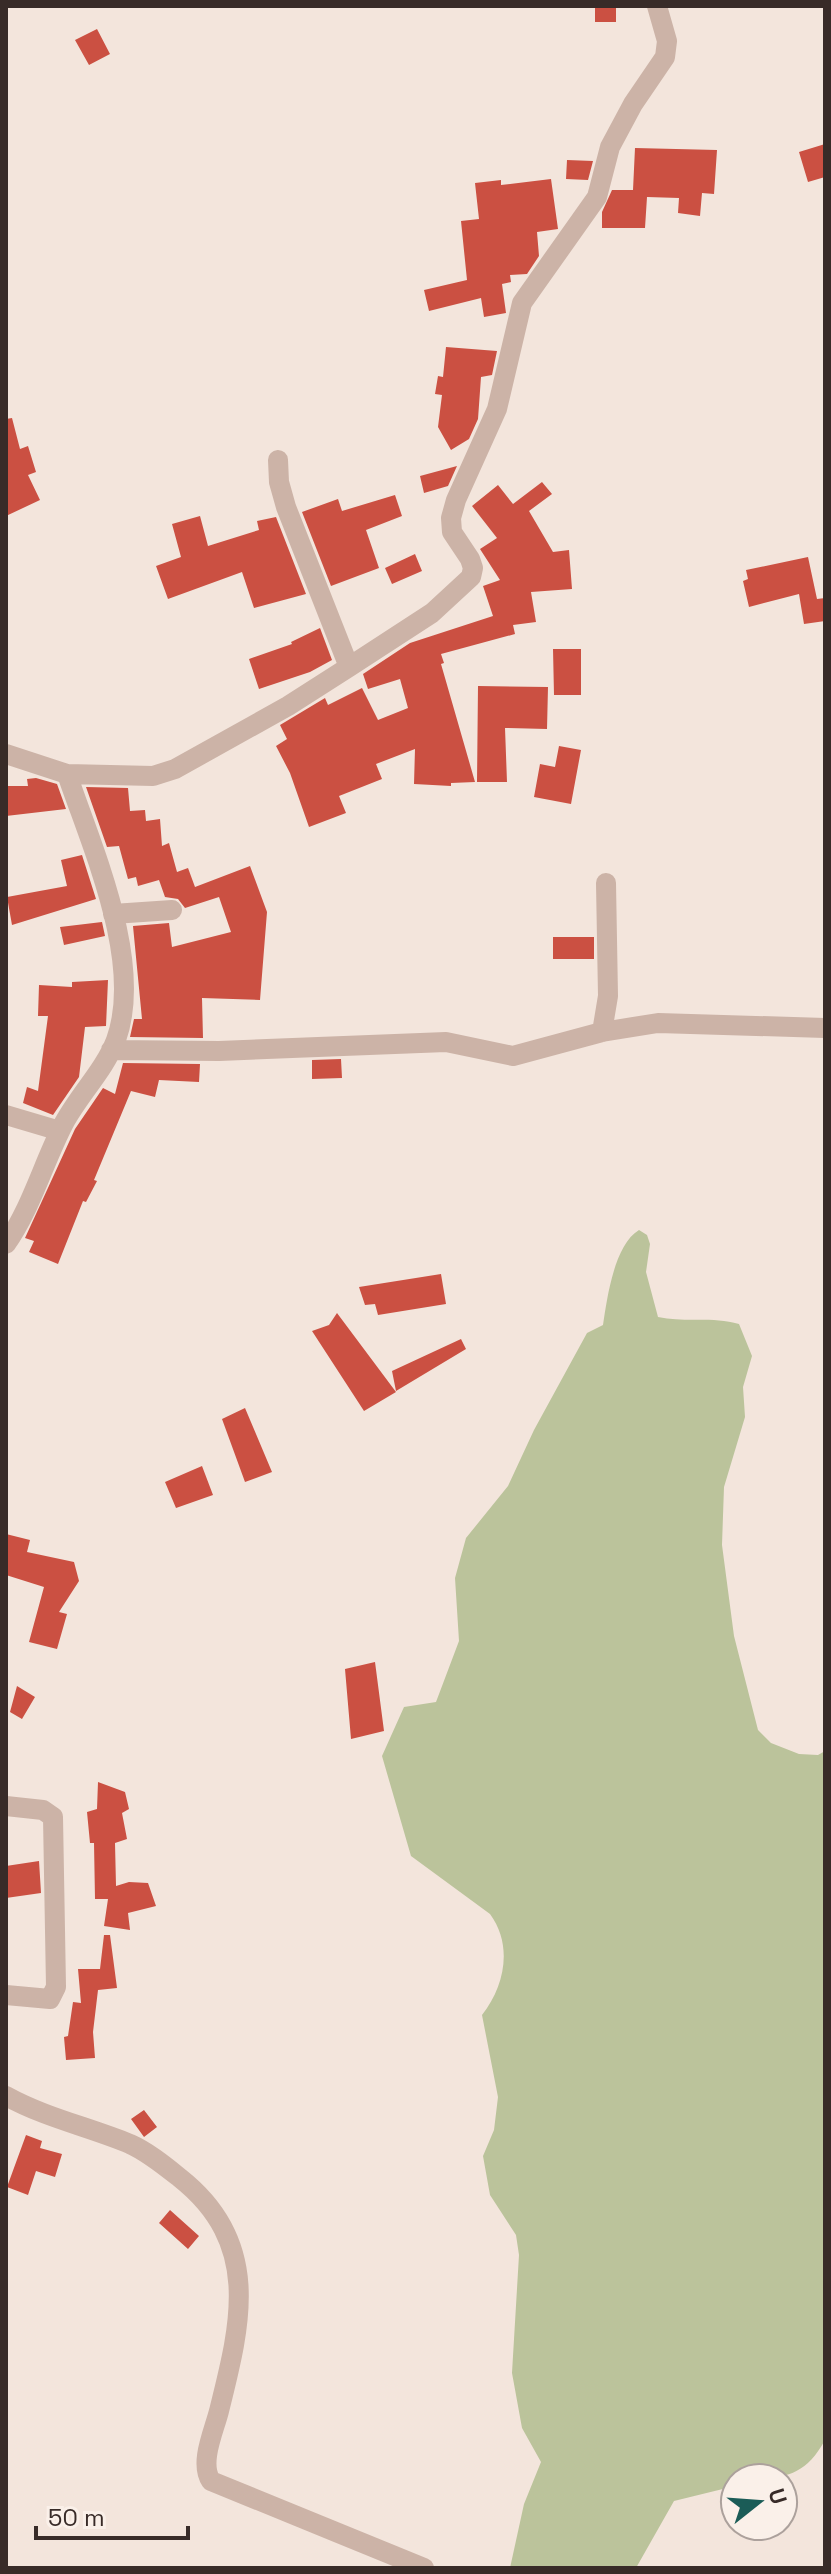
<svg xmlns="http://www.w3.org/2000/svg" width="831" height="2574" font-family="'Space Grotesk',sans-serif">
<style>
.green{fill:#bbc39b}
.building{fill:#cb5042}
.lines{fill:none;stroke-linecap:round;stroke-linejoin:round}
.street{stroke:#ccb3a7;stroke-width:20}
</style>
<rect width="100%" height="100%" fill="#f3e5dc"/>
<path class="green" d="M639,1230L647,1235L650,1244L646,1272L658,1317C686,1323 712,1316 739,1324L752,1356L743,1387L745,1417L724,1487L722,1545L734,1636L758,1730L771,1743L799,1754L818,1755L825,1751V2440C802,2482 777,2478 735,2478V2486L674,2501L636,2568H510L524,2504L541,2462L522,2428L512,2373L519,2255L516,2235L490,2195L483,2156L494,2130L498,2097L482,2015C505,1986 513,1945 490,1914L411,1856L382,1756L404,1707L436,1702L459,1641L455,1578L466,1538L508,1486L534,1430L587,1333L603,1325C607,1299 614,1245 639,1230Z"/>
<path class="building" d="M595,6H616V22H595Z
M97,29L110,54L89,65L75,40Z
M825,144V177L808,182L799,152Z
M635,148L717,150L714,194L702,193L700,216L678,213L679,198L647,197L645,228H602V212L612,190H633Z
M567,160L593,161L588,180L566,179Z
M551,179L558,229L537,232L539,256L527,274L510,275L511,282L502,284L506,313L484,317L481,298L429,311L424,290L467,280L461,221L479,219L475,183L501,180V185Z
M446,347L497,351L492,375L481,377L478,419L469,439L451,450L438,427L442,395L435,394L438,376L443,377Z
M12,418L20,449L28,446L36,472L28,475L40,500L6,516V419Z
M457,466L448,486L424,493L420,476Z
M542,482L552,494L529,511L553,552L569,550L572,589L531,592L536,622L513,625L515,634L441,654L444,663L441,664L475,782L451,783V786L414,784L415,749L376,764L382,779L339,796L346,813L309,827L290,773L276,746L287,739L280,725L325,698L328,705L362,688L378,720L408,708L400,679L368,689L363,674L410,643L493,616L483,586L500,580L480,549L497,538L472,506L498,485L513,504Z
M395,495L402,516L366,530L379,568L331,586L302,512L338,499L342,511Z
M200,516L208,546L259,530L257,521L276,517L306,594L254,608L242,572L168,599L156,566L181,557L172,524Z
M415,554L422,571L392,584L385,568Z
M808,557L817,599L825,598V621L804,624L799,594L749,607L743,581L748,579L746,570Z
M320,628L332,660L310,672L259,689L249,659L292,644L291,642Z
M553,649H581V695H554Z
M478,686L548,687L547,729L505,728L507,782H477Z
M559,746L581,750L571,804L534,797L540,764L555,767Z
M36,778L57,784L66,809L6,816V786H28L27,779Z
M86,787L128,788L130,811L145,810L146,821L160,819L162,846L169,843L177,872L188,868L195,887L250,866L267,912L260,1000L202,998L203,1038L130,1037L134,1019H142L133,926L169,923L172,947L231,932L219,897L185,908L178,899L165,897L159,880L138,886L136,877L128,879L119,846L107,847Z
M82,855L96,899L12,925L7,897L67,886L61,860Z
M102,922L105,936L64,945L60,927Z
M553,937H594V959H553Z
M108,980L106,1026L85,1027L79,1077L53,1115L23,1103L27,1087L38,1091L48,1016H38L39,985L72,987V982Z
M341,1059L342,1078L312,1079V1060Z
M123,1063L200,1064L199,1082L159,1080L155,1097L131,1091L94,1180L97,1181L86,1202L83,1201L58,1264L29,1252L34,1241L25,1238L75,1129L103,1088L115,1094Z
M441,1274L446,1304L378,1315L375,1304L365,1305L359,1287Z
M337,1313L396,1392L364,1411L312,1331L329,1325Z
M461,1339L466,1349L396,1391L392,1371Z
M245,1408L272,1472L245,1482L222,1419Z
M202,1466L213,1495L176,1508L165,1482Z
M6,1534L30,1540L27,1552L74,1562L79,1581L59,1612L67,1614L57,1649L29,1642L44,1587L6,1575Z
M375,1662L384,1731L351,1739L345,1669Z
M17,1686L35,1697L22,1719L10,1712Z
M98,1782L125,1792L129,1809L122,1813L127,1839L115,1843L116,1886L129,1882L148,1883L156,1906L128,1913L130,1930L104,1926L108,1899H95L94,1843H90L87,1812L97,1809Z
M39,1861L41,1893L6,1898V1866Z
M104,1935H110L117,1988L98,1990L93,2032L95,2058L66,2060L64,2037L68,2036L73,2002L81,2003L78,1969H100Z
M144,2110L157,2127L144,2137L131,2119Z
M26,2135L42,2141L40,2148L62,2154L55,2177L36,2171L28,2195L7,2187Z
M170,2210L199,2236L188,2249L159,2223Z"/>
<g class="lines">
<path class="street" d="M278,460L279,482L286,507L349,667
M6,754L67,774L153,776L175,769L288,706L349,667L432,613L471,577L473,568L470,559L452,532L451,518L456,500L497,409L522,303L597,197L610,147L633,104L665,57L667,41L657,6
M113,914L172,910
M602,1032L608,996L606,883
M111,1050L219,1051L446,1042L513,1056L602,1032L658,1023L825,1028
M6,1115L60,1131
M6,1244C31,1209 44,1161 64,1123C79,1095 105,1069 116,1040C144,962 92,848 67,774
M6,1806L43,1810L53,1817L56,1987L50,1999L6,1995
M6,2096C46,2118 89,2127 130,2144C148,2152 165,2166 180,2178C262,2243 241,2323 219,2411C214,2431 199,2463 211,2481L424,2568"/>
</g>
<rect width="831" height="2574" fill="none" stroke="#382b28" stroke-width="16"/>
<g transform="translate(759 2502) rotate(73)"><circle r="38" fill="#faf0e9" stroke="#aca19c" stroke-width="2"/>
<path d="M0-6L14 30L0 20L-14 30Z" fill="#1b5c57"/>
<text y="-12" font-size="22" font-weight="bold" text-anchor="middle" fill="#382b28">U</text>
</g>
<path d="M36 2526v12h152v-12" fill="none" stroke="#382b28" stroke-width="4"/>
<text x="48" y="2526" font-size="24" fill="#382b28" stroke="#faf0e9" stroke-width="6" paint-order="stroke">50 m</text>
</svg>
